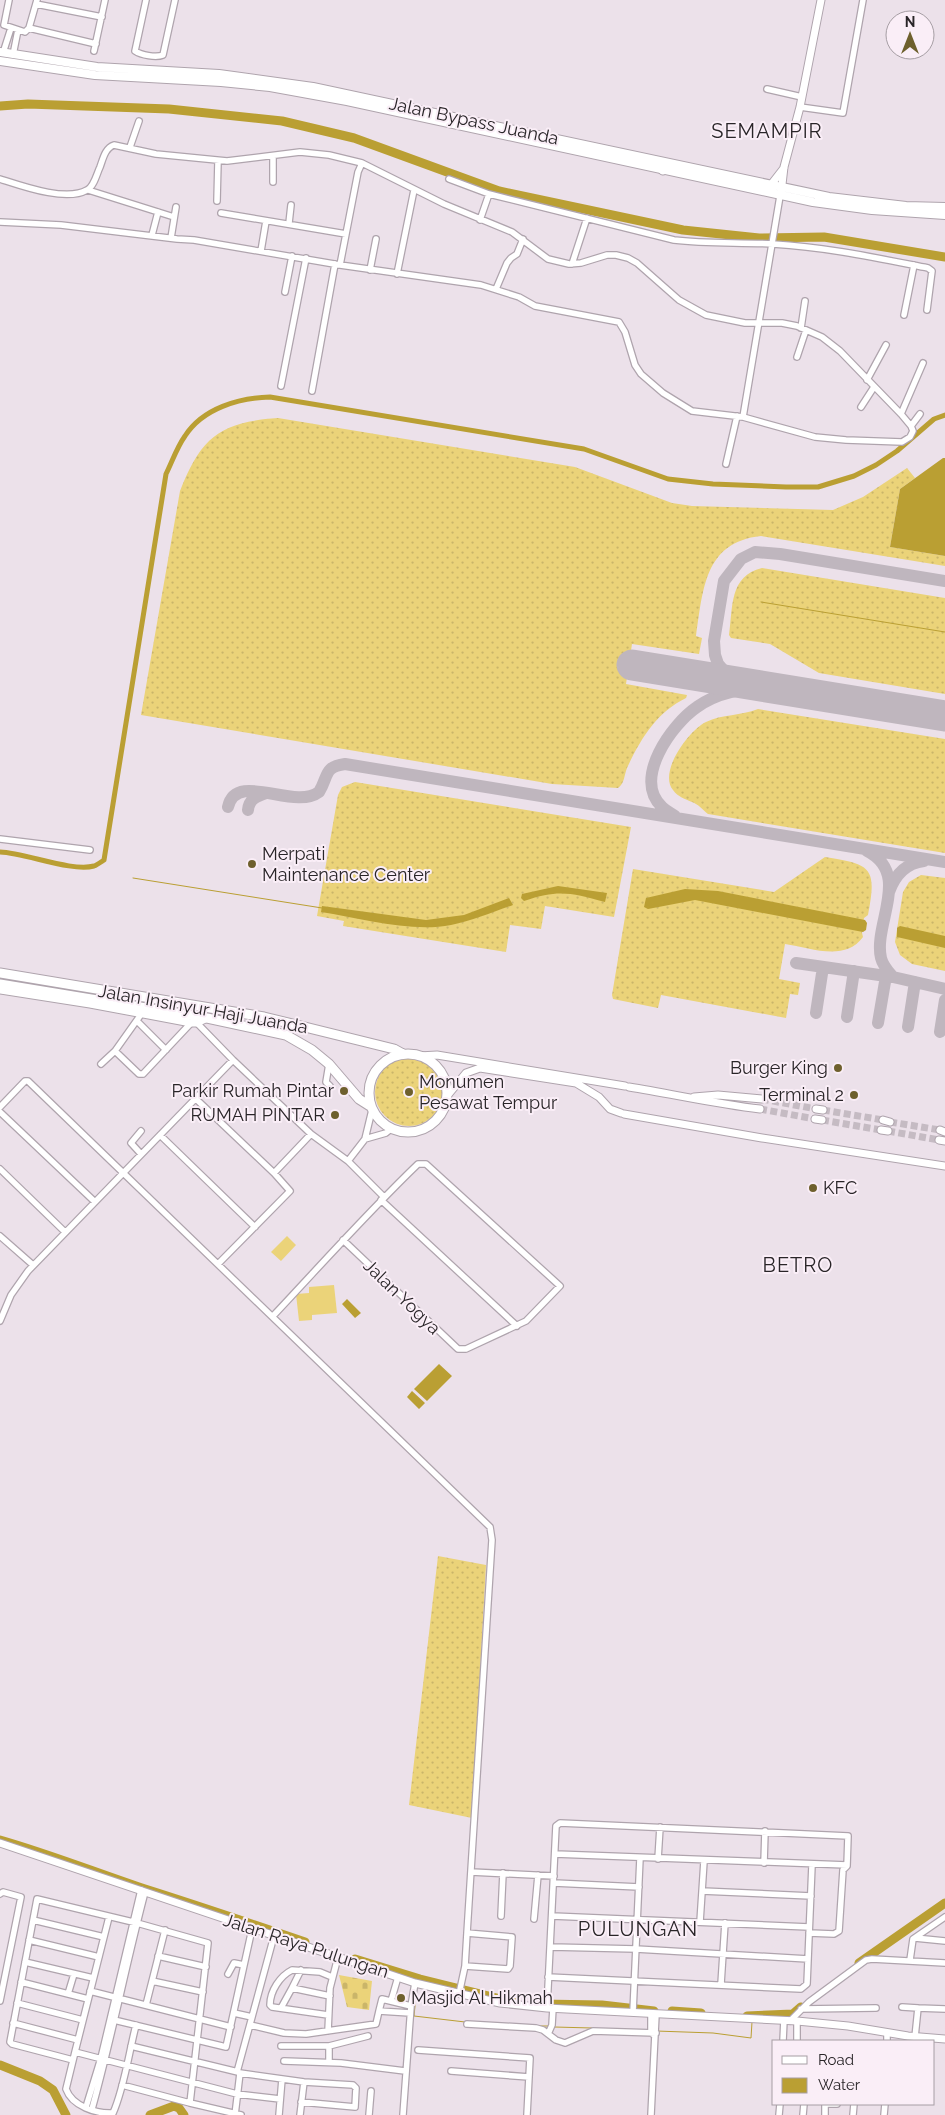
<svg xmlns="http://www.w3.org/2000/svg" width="945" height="2115" font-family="Raleway,sans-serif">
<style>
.grass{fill:url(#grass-dots)}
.cemetery{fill:url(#cemetery-stones)}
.garden{fill:#ebd379}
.water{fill:#ba9f33}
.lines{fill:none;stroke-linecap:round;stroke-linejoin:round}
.stream{stroke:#ba9f33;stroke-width:1}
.canal{stroke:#ba9f33;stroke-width:5}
.river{stroke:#ba9f33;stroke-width:9}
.taxiway{stroke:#bfb6be;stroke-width:12}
.runway{stroke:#bfb6be;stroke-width:31}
.tertiary-tunnel{stroke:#c5bbc3;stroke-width:7;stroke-dasharray:7 3.5;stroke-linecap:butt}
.minor-casing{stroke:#afa4ad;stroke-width:8}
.tertiary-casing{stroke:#afa4ad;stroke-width:9}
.secondary-casing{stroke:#afa4ad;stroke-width:10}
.trunk-casing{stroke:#afa4ad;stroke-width:11}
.minor{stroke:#fff;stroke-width:5.5}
.tertiary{stroke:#fff;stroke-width:7}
.secondary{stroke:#fff;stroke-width:8}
.trunk{stroke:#fff;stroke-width:9}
.poi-dot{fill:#6e602d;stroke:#faeef7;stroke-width:2}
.labels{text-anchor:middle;stroke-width:4;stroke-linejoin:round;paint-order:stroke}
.street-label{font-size:18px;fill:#292528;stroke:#faeef7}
.poi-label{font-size:18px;fill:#292528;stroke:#faeef7;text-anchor:start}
.quarter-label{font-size:20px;letter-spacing:1px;fill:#292528;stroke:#faeef7}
</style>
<defs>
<pattern id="grass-dots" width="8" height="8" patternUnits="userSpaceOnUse" patternTransform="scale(1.25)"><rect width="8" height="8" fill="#ebd379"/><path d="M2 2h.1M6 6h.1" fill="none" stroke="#cab569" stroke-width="1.8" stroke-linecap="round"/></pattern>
<pattern id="cemetery-stones" width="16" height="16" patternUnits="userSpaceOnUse" patternTransform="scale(1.25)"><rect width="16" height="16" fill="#ebd379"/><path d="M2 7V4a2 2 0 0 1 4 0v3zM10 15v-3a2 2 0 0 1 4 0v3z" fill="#cab569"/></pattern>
</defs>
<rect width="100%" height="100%" fill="#ece1ea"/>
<path class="grass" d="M278,418L575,467L672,503L692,506L833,510L863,497L907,468L915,478L900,489L890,547L945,556V566L761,536C704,542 703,590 696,636L702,638L699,654L632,644L626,684L687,695L686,698C657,712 641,738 627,768C624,775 625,783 618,788L552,784L141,715L180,491C201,437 220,422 278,418Z
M762,568L945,598V694L819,673L770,644L731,638L729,635C733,607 729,576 762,568Z
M758,709L945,739V853L708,814C703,810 698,804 692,802C685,799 678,797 673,790C658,772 689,730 706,722C722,714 741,716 758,709Z
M355,782L631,827L614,917L545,906L541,929L510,925L506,952L343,926L344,921L317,916L338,795L342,787Z
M825,857C872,864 877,868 868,915L864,918L862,933L863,937C845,962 811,948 785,944L779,979L800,983L798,995L790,994L786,1018L661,995L658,1008L613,999L612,995L633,869L774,892Z
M921,875L945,878V971L912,964L900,955L895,942L903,892L909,882Z
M375 1092a34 34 0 1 1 68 0a34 34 0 1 1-68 0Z
M438,1556L486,1565L472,1818L409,1805Z"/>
<path class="cemetery" d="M339,1975L372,1981L369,2010L347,2007Z"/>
<path class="garden" d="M287,1236L296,1245L281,1261L271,1252Z
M334,1285L337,1313L312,1315V1320L299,1321L296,1294L309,1293V1287Z"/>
<path class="water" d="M943,458H945V556L890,547L900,489Z
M558,886L607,893L605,902C571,893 559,889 524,901L521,898L522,894Z
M685,889L718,891L865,920L867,923L866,930L863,932L695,900L648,909L644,907L646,898Z
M509,898L513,905C493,912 472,921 451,925C411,933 361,918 321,912L322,906L426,920L464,915Z
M900,926L945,936V948L897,937V928Z
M347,1299L361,1313L355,1318L342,1304Z
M439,1364L452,1376L427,1401L414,1389Z
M412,1391L425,1403L419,1409L407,1397Z"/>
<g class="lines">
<path class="stream" d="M761,602L945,632
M133,878L322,908
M417,1986L414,2016L465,2022
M539,2026H550
M554,2027L592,2028
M656,2031L713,2033L751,2038L752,2022"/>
<path class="canal" d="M0,852C26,853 71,872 94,866C97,865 101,862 104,860L166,474C172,462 177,447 185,436C203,408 239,398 270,397L584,449L668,479L713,484L786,487H818L854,476L876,465L897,451L934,419L945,415"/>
<path class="river" d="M0,106L28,104L169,109L282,121L354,138L499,191L683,230L759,238L824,237L945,257
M0,1840C49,1854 97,1873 145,1889C199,1906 252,1924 305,1942
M355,1959L420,1979L517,2003
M859,1963L945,1903
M540,2004L602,2005L654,2011
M672,2011L701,2013
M747,2016L793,2014L801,2007
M0,2065L40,2081L53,2090L66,2115
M150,2115L174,2106L179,2108L184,2115"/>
<path class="taxiway" d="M747,684L733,678L725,672L718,664L715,655L714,641L724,581L741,559L755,552L780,554L945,581
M228,807C236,770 294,811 319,792C329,776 323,767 345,764L945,862
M248,810C249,799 257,796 266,793
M675,816C671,813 666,811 662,807C632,779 672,724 697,707C718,692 742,689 766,687
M867,851C912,874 873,924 881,958C883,966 888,971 893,977
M889,892C895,875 906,863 924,861
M796,963L893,977L945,989
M816,1013L823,967
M847,1017L854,971
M878,1023L886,976
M908,1027L915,982
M940,1032L945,1000"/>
<path class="runway" d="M632,665L945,716"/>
<path class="tertiary-tunnel" d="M762,1099L816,1109
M760,1109L815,1119
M823,1110L883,1120
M822,1120L881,1130
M890,1122L940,1130
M888,1131L939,1140"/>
<defs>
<path id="minor" d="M9,0L4,25L25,32L29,28L37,0
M146,0L135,51C141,55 156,58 163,55L175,0
M36,4L102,17
M29,28L96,44
M94,51L105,0
M3,53L11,28
M13,55L18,30
M767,89L802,97
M800,107L843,113L863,0
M130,147L139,121
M0,179C22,186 66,202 87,190C94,187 97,173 100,167C103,159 105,148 114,145L156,154L227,161L300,152L329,155L362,163L444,204L512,232L548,259L569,264L581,263L607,255H616L628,258L637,263L679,300L706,315L745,323H782L797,326L822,337L840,351L901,414L911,426L913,431L910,437L902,442L846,440L815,437L743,417L692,411L663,393L641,374L635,365L625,332L619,322L535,306L519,297L481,285L340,265L194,240L177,239L61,225L0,222
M449,179L489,194
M273,182V156
M88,190L174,217
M217,201L218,161
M221,213L346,234
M480,220L489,194L674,240C707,244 740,242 773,244C826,247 877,258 928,268L932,271L927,310
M289,223L291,205
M152,235L158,212
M171,238L176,207
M261,251L266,221
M572,264L587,218
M340,265L358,172L362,163
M370,270L376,239
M397,274L414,190
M496,289L507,263L511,258L517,254L523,239
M285,292L292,256
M904,315L914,265
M801,328L805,301
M797,357L806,330
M867,380L886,345
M281,386L306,258
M312,391L335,264
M861,407L874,387
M901,414L923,363
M743,417L780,196
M911,426L920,414
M726,464L737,416
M0,839L90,850
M137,1021L166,1050
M197,1023L233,1060L311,1134L348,1161L384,1197
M115,1051L139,1074H143L191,1023
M101,1064L115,1051L142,1013
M329,1064L326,1082L330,1086
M196,1099L274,1173L290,1191L218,1264
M0,1107L25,1081H28L490,1527L492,1540L467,1933L465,1966L459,1994
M0,1112L94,1201
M160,1135L255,1227
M365,1139L386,1133L392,1128
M141,1154L131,1143L141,1131
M348,1161L365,1139L372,1110
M0,1169L65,1232
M274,1173L311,1134
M381,1200L517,1326
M0,1236L33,1265
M273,1316C321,1265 368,1212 418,1164H426L560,1286L526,1321L466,1349H458L343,1240
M0,1321L11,1295L28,1271L233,1060
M555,1854L847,1865
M658,1859L660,1827
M764,1863L765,1831
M471,1872L554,1876
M554,1883L639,1887
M702,1891L811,1896
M0,1894L3,1892L21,1897L0,2001
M501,1916L503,1873
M552,1916L809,1927
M534,1919L538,1875
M33,1920L104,1937
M700,1922L704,1861
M915,1938L945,1941
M29,1940L99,1957
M551,1947L636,1949L808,1959
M158,1956L206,1967
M910,1960L913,1939L945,1917
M25,1962L93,1978
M465,1966L508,1969L510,1966L512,1937L467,1933
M301,1970L292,1988L330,1996
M228,1974L234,1963L244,1965
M548,1977L801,1989L807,1984L812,1865
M152,1981L203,1992
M21,1982L88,1999
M721,1984L725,1923
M90,1991L231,2027
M68,1994L74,1974
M391,2001L398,1977
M17,2003L83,2020
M146,2005L165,1930
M902,2007L918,2008
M281,2008L292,1988
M547,2008L556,1826L560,1823L848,1836L847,1866L843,1870L839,1931L834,1934L809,1933
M801,2009L876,2008
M379,2011L382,1999L411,2006
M633,2012L640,1858
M234,2013L252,2017
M651,2013V2033L654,2035
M328,2015L272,2007L270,2005C270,1991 280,1976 292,1970L320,1972L332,1977
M114,2020L226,2047L252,1929
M790,2021L809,2002L866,1960L872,1959L945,1963
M13,2023L78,2040
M467,2024L536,2028L543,2030L556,2040L565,2043L593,2031L656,2033
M136,2025C129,2052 124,2089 113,2113C96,2114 72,2106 66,2089L75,2052L237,2094L280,2099
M250,2025L284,2033L306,2034L376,2024L379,2011L410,2013
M328,2031L330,1988L338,1957
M548,2034L552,2025L553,2008
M915,2037L918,2008L945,2009
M783,2041L784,2020
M797,2041V2021
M887,2041V2033
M131,2046L238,2072
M281,2046H329L368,2036
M329,2046V2062
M418,2050L530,2058L527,2115
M75,2052L109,1917
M73,2060L12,2044L10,2042L37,1899L137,1923L208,1943L190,2103L241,2115
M284,2061L341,2063L405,2071
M451,2071L529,2077
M237,2072L274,1936
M122,2085L190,2103
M828,2104H837
M86,2107L101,2058L141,1890
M92,2109C112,2037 126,1964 145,1892
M235,2115L240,2073L304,2082L353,2085L356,2088L355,2107L301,2102
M279,2115L282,2079
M300,2115L304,2082
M369,2115L371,2091
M403,2115L411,2006L415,1983
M651,2115L656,2014
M779,2115L780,2104
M803,2115L804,2104
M825,2115V2104
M853,2115L854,2104
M884,2115L885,2104"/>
<path id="tertiary" d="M770,186L784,168
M781,193L784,167L800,107L821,0
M0,990L90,1004L191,1023H197L207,1018
M419,1056L437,1055L625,1086
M629,1087C673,1094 716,1104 760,1109
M447,1096L466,1073L480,1068L576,1083L599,1097L610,1109L621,1113
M694,1097L718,1095L762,1099
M816,1109L823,1110
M624,1114L762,1138L945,1166
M815,1119L822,1120
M883,1120L890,1122
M881,1130L888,1131
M940,1130L945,1132
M939,1140L945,1141
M0,1843L415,1983L500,2003L547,2008L797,2021L848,2026L908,2036L945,2039"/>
<path id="secondary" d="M0,52L97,67L219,74L313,87L829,197L906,206L945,207
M0,61L95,75L221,82L270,87L347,101L813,202L872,210L945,215"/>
<path id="trunk" d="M663,170L664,163
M0,973L264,1017L394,1049L403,1054
M0,984L207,1018L286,1035L312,1050L329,1064L359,1099L370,1106
M369 1093a39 39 0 1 1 78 0a39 39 0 1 1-78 0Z"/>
</defs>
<use href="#minor" class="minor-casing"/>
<use href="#tertiary" class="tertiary-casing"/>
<use href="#secondary" class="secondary-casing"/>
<use href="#trunk" class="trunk-casing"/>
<use href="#minor" class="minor"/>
<use href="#tertiary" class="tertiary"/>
<use href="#secondary" class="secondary"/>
<use href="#trunk" class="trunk"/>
</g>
<g class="poi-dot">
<circle cx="252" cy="864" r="5"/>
<circle cx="838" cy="1068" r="5"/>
<circle cx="344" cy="1091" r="5"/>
<circle cx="409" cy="1092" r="5"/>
<circle cx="854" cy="1095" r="5"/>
<circle cx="335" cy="1115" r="5"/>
<circle cx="813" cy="1188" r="5"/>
<circle cx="401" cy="1998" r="5"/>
</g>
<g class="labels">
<g class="street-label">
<text transform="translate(474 121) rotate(12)" y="6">Jalan Bypass Juanda</text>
<text transform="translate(203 1009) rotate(10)" y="6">Jalan Insinyur Haji Juanda</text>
<text transform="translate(402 1297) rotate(44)" y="6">Jalan Yogya</text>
<text transform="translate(306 1946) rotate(18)" y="6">Jalan Raya Pulungan</text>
</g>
<g class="poi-label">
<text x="262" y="860">Merpati<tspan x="262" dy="21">Maintenance Center</tspan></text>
<text x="828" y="1074" text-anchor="end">Burger King</text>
<text x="419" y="1088">Monumen<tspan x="419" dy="21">Pesawat Tempur</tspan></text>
<text x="334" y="1097" text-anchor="end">Parkir Rumah Pintar</text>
<text x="844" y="1101" text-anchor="end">Terminal 2</text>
<text x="325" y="1121" text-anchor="end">RUMAH PINTAR</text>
<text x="823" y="1194">KFC</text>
<text x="411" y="2004">Masjid Al Hikmah</text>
</g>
<g class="quarter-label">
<text x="767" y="138">SEMAMPIR</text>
<text x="798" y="1272">BETRO</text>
<text x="638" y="1936">PULUNGAN</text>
</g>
</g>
<rect x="772" y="2040" width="162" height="65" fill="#faeef7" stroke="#a69ea4"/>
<rect x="782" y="2056" width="25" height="8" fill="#ffffff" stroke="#a69ea4"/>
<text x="818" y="2065" font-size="15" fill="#292528">Road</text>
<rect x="782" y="2078" width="25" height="15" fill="#ba9f33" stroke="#a69ea4"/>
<text x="818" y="2090" font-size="15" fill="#292528">Water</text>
<g transform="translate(910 35)"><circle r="24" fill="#faeef7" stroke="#a69ea4"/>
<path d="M0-4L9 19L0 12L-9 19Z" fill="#6e602d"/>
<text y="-8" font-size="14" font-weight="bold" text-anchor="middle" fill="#292528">N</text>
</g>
</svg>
